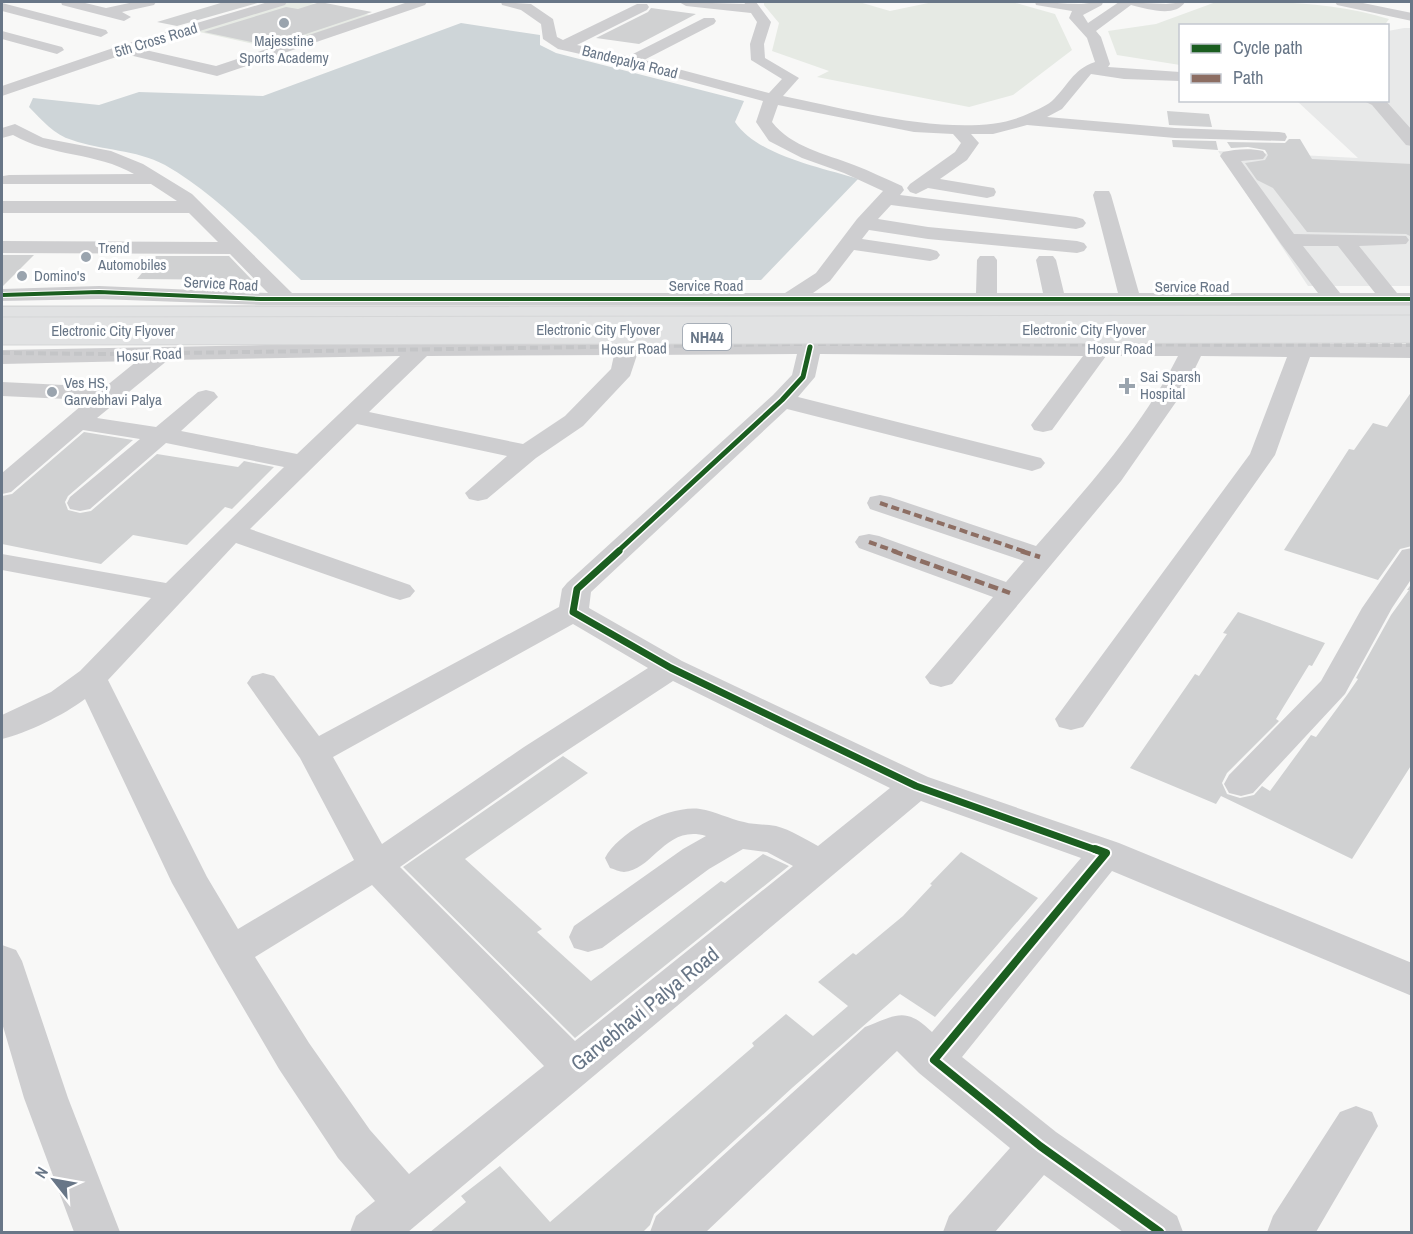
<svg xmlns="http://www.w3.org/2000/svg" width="1413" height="1234" font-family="'Archivo Narrow',sans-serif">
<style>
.built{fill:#e8e9e9}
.green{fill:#e6eae4}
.water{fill:#ced5d8}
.building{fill:#d0d1d2}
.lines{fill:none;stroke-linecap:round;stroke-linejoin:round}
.highway-casing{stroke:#d5d6d7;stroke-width:3}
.minor{fill:#ceced0;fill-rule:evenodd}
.highway{fill:#e1e2e3;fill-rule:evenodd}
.rail{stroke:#c4c5c7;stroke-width:4;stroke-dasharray:8 4;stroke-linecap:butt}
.highway-bridge-casing{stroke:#d5d6d7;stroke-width:29;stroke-linecap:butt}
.highway-bridge{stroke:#e1e2e3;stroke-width:27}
.quiet-far1{stroke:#8d6e63;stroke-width:4;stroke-dasharray:8 4;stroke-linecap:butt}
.quiet{stroke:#8d6e63;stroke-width:4.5;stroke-dasharray:10 4.5;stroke-linecap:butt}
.cycleway-far3-casing{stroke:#fff;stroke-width:6}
.cycleway-far2-casing{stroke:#fff;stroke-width:8}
.cycleway-far1-casing{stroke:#fff;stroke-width:10}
.cycleway-casing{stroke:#fff;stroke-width:12}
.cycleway-far3{stroke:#1b5e20;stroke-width:4}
.cycleway-far2{stroke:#1b5e20;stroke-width:5}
.cycleway-far1{stroke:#1b5e20;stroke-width:7}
.cycleway{stroke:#1b5e20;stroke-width:8}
.poi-dot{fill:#9aa4ae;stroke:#fff;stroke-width:2}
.labels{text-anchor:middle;stroke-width:6;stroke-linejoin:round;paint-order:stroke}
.far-street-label{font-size:15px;fill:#687687;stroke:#fff}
.far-poi-label{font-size:15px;fill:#687687;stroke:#fff;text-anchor:start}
.shield{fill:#fff;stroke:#959fab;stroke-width:1.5}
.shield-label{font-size:16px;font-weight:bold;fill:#687687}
.near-street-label{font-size:21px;fill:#687687;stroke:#fff}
</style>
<rect width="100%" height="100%" fill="#f8f8f7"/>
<path class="built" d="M1404,28H1411V286H1308L1218,151L1358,158L1297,101L1388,100V31Z"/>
<path class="green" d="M289,2H305L370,15L272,48L195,31Z
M764,2H859L890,11L933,2H1012L1055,14L1072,50L1013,95L969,107L817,77L829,71L772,51L779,23L764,5Z
M1216,2C1274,1 1334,2 1389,19L1384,26H1180V65L1117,55L1108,31L1156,24Z"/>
<path class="water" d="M461,23L540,35V45L556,53L744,101L735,122C758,156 820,167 858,179L761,280H301C257,239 217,195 165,165C135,149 103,151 72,140C54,135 42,120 29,107L33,98L99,105L139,92L263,96Z"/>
<path class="building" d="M224,2H261L177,26L157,22Z
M320,2L372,12L270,46L204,32L286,7L298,9Z
M651,8L696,14L639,44L596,38L648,12Z
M1167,111L1209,114L1212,127L1169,125Z
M1289,139H1300L1312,159L1412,164V237L1406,234L1307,232L1273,188L1257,180L1245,163L1265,160L1268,155L1265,150L1248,147L1231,148L1227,142L1285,143Z
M1172,140L1216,141L1218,150L1173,147Z
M2,255H34L2,287Z
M156,256H229L252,280L137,279Z
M1412,391V546L1400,549L1378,580L1284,550L1349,449L1354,450L1373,423L1387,427Z
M84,432L133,440L68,496L65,502L68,510L80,513L91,511L157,454L238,467L244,461L274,467L232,509L225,507L187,545L133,535L101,564L2,544V496L12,494Z
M1412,583V764L1352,859L1221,796L1216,804L1130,768L1195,674L1199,676L1227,634L1223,633L1238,612L1325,643L1312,666L1309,665L1276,719L1279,721L1227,773L1222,783L1227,794L1240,798L1254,795L1262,786L1270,791L1311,735L1316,737L1347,695L1358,679L1356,678L1391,615L1409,590H1407Z
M563,756L588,773L465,859L542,929L537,932L591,981L721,881L725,883L763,854L789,866L575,1038L403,867Z
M961,852L1038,898L935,1017L900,994L792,1088L654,1214L650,1225L642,1233H429L466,1202L461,1196L500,1166L550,1222L754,1046L752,1043L786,1014L813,1036L848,1006L818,982L853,953L856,955L903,916L932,885L930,884Z"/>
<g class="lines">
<defs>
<path id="highway" d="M1412,306V320L2,321V307Z"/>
</defs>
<use href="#highway" class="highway-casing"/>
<path class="minor" d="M61,2H81L106,8L134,2H156L154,5L122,12L131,17L124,21L62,5Z
M268,2H287L285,5L141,49L216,66L408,2H427L425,5L217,76L125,54L2,96V86L119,46Z
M501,2L531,4L553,19L557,37L563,40L637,4H647L649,7L647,10L577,45L629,56L704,18H714L716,21L714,24L644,60L769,93L782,79L751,60L750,44L757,22L751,13L686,6L679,2L745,4L744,2H756L771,22L764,44L765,58L799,78L783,96C847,109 962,141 1023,116C1032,112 1045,107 1052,101C1068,86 1072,70 1095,62L1087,38L1069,18L1072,11L1036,5L1035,2C1050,2 1064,4 1079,4C1085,4 1095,2 1103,2L1102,5L1083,15L1088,23L1119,2L1166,4L1185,2C1175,18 1148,9 1131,5L1096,31L1101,37L1110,64L1108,67L1180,72V81L1124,79L1091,74L1062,109L1047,117L1175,128L1279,132L1285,133L1287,137L1285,141L1175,138L1027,125L993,134H971L979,143L967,160L940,179L994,188L996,192L994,196L987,198L928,188L916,194L910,192L907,188L910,184L955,152L961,143L953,134L914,132L778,105L772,122C791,147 826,154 854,165C870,171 886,179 902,186L904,190L900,195L1076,217L1083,219L1086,223L1083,227L1076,229L891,205L878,219L928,227L1077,241L1084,243L1087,247L1084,251L1077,253L928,239L869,230L862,239L930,249L937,251L940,255L937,259L930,261L854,250L830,281L813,293H976L977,260L980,256H994L997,260V293H1043L1036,260L1039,256H1053L1056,260L1064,293H1118L1093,195L1095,191H1109L1111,195L1139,293H1318L1281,244L1220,156L1223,152C1235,149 1251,148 1263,151L1266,155L1263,159L1241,161L1294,234L1406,236L1409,240L1406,244L1359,246L1397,293H1412V305H261L99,299L2,301V289L99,286L268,293L230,254L2,253V241L218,242L189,213H2V201H177L151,184H3V176L9,175L134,174C96,152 51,157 13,135L2,138V128L15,124L43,138L111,151L143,164L192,194L292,293H785L816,273L857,219L883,191L844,173L802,158L769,141L756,122L763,101L629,65L558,49L543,39L541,24L521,10L502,5ZM1303,246H1338L1375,293H1340Z
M1335,2H1358L1412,13V21L1337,5Z
M2,3L106,30L108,33L101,37L2,11Z
M2,31L62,47L64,50L57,54L2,39Z
M1362,100H1385L1412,130V146L1406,145L1372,105Z
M810,340L1412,344V358L1310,357L1275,455L1083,727L1071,730L1059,727L1055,719L1250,454L1287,357L1201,356L1185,389L1121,481L952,684L941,687L930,684L925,677L993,597L859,548L855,542L859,536L869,534L879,536L1006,582L1024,561L870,509L867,503L870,497L880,495L890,497L1036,546C1088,487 1142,427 1178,356H1106L1052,430L1043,432L1034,430L1031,425L1083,356L820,354L815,377L798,397L1041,458L1045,463L1041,468L1032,471L787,409L591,592L589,608L682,661L928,777L1119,843L1412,963V996L1112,871L962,1057L1056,1132L1177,1216L1183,1232H1123L1044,1175L995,1232H943L949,1216L1010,1148L919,1073L897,1051L706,1232H650L656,1216L865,1027C897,1015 905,1006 932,1032L1081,858L921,801L408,1232H350L356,1216L375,1201L338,1158L279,1069L217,963L172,883L85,699C64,715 27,733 2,739V715L51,692L80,671L151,598L2,570V554L166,583L284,467L166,443L90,509L80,511L70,509L67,503L70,497L140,439L83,430L11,492L2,494V473L88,400L2,396V382L105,387L137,361L2,364V350L421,342ZM797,354L792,375L773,395L567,583L562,589L559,607L319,736L274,676L263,673L252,676L247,683L300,758L354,860L238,929L207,877L108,680L236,543L390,597L400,600L410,597L415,591L410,585L250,529L357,424L507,456L465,493L469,499L478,501L487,499L536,458L583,426L630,376L637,355ZM614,355L611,369L565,416L523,444L369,412L427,356ZM400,356L297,454L181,431L218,397L214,392L206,390L198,392L156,427L97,418L168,360ZM573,624L648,668L524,747L382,844L333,757ZM673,681L890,788L818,846C805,839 791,830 776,826C766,824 754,825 744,822C729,819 715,811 700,809C669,805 619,832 605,858L610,868C614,869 620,872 624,872C653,870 666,824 706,836L683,849L574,926L569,937L574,948L588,952L602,948L709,869L743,849L767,852L793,866L575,1041L400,867L548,763ZM372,885L544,1066L409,1174L370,1130L309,1043L255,957Z
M1412,548V578L1392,608L1345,694L1253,793L1241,796L1229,793L1224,784L1229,775L1321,681L1362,608L1402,550Z
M2,945L16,950L22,961L68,1098L120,1232H74L24,1098L2,1023Z
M1356,1106L1372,1112L1378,1126L1316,1232H1267L1273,1216L1340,1112Z"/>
<use href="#highway" class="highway"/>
<path class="rail" d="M2,353L109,354L795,344L1412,345"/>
<defs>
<path id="highway-bridge" d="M2,331L1412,329"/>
</defs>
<use href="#highway-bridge" class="highway-bridge-casing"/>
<use href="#highway-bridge" class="highway-bridge"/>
<path class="quiet-far1" d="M880,503L1026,552
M869,542L897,552"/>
<path class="quiet" d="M893,551L1010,593
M1021,551L1040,557"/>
<defs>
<path id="cycleway-far3" d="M2,295L99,292L261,299H1412"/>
<path id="cycleway-far2" d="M617,552L782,400L803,377L810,347"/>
<path id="cycleway-far1" d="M619,551L577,589L573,612L671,668L916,786L1099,851"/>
<path id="cycleway" d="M1095,849L1106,853L934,1060L1040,1146L1160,1232"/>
</defs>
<use href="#cycleway-far3" class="cycleway-far3-casing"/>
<use href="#cycleway-far2" class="cycleway-far2-casing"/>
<use href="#cycleway-far1" class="cycleway-far1-casing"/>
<use href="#cycleway" class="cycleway-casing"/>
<use href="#cycleway-far3" class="cycleway-far3"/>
<use href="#cycleway-far2" class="cycleway-far2"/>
<use href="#cycleway-far1" class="cycleway-far1"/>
<use href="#cycleway" class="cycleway"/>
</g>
<g class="poi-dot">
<circle cx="284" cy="23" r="6"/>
<circle cx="86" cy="257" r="6"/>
<circle cx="22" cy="276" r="6"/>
<path d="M1124 377h6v6h6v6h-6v6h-6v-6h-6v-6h6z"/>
<circle cx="52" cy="392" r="6"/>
</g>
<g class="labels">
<g class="far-street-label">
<text transform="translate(156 40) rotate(-17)" y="5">5th Cross Road</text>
<text transform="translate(630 62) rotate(14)" y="5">Bandepalya Road</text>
<text transform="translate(221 284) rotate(3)" y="5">Service Road</text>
<text x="706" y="291">Service Road</text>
<text x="1192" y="292">Service Road</text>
<text x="598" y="335">Electronic City Flyover</text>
<text x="1084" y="335">Electronic City Flyover</text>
<text x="113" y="336">Electronic City Flyover</text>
<text transform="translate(634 349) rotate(-1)" y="5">Hosur Road</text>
<text x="1120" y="354">Hosur Road</text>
<text transform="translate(149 355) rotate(-3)" y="5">Hosur Road</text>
</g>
<g class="far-poi-label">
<text x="284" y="46" text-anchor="middle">Majesstine<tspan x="284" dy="17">Sports Academy</tspan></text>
<text x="98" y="253">Trend<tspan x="98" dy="17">Automobiles</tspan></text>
<text x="34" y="281">Domino's</text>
<text x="1140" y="382">Sai Sparsh<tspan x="1140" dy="17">Hospital</tspan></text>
<text x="64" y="388">Ves HS,<tspan x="64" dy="17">Garvebhavi Palya</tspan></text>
</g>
<rect class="shield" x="683" y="324" width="48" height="26" rx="4.5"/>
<g class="shield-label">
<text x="707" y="343">NH44</text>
</g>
<g class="near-street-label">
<text transform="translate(645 1009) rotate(-39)" y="7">Garvebhavi Palya Road</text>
</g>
</g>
<rect width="1413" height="1234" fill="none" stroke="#687687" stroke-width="6"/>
<rect x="1179" y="24" width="210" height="78" fill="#ffffff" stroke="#c3c8cf" stroke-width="1.5"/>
<rect x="1191" y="44" width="30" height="9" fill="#1b5e20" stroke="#c3c8cf" stroke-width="1.5"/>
<text x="1233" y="54" font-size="18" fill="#687687">Cycle path</text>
<rect x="1191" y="74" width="30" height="9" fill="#8d6e63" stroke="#c3c8cf" stroke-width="1.5"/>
<text x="1233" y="84" font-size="18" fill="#687687">Path</text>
<g transform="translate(54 1180) rotate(301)" stroke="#ffffff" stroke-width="4.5" paint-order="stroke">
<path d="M0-4.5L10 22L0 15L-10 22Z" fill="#687687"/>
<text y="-9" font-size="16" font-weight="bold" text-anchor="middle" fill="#687687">N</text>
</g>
</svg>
